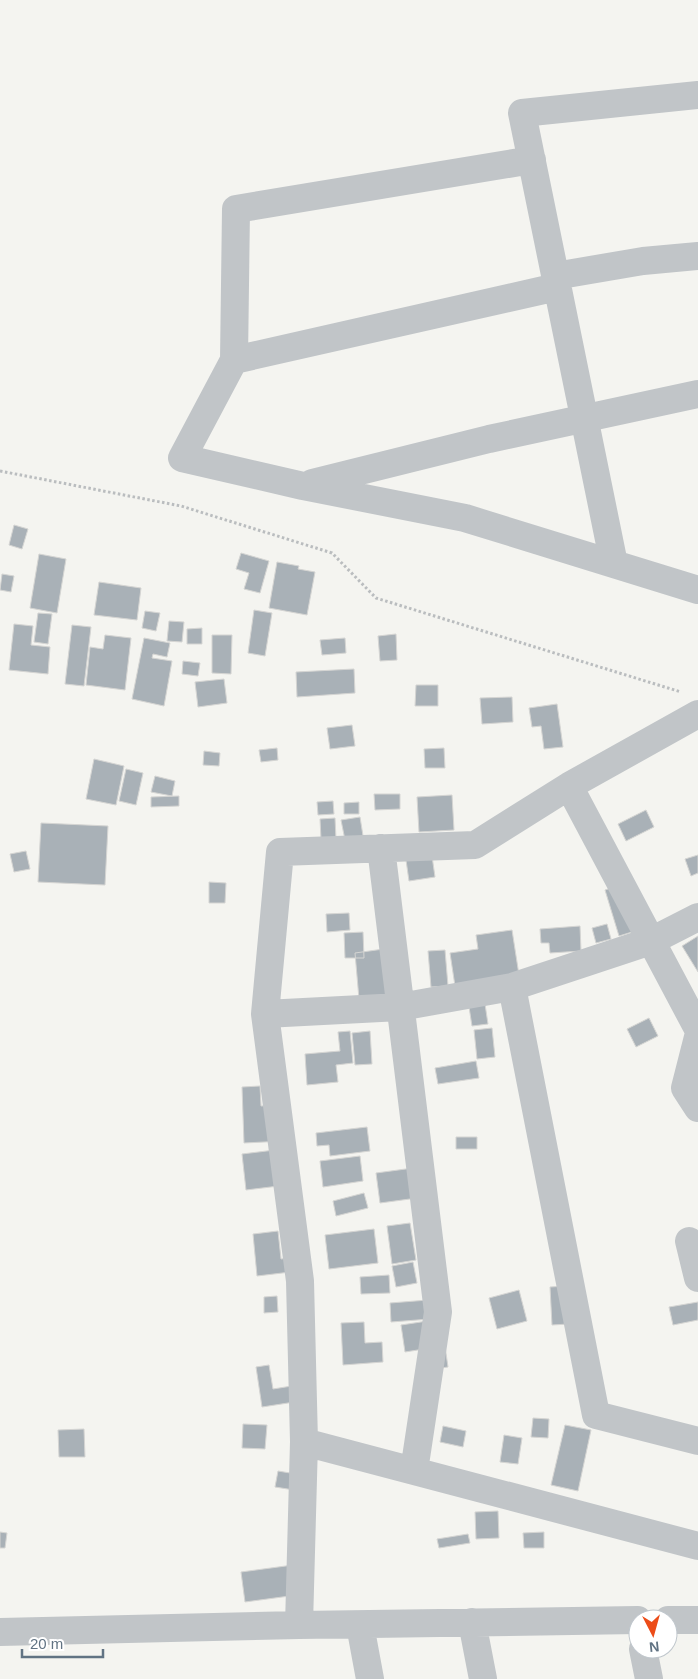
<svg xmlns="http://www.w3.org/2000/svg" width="698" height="1679" font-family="Helvetica,sans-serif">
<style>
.building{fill:#a9b1b7;stroke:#d5d5d3}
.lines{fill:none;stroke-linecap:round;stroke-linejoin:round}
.path{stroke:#babdbf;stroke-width:3;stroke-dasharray:2.5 2.5;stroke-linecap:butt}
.street{stroke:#c1c5c8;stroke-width:28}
</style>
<rect width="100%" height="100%" fill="#f4f4f0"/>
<path class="building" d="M14,525L28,529L22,549L9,545Z
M241,553L269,561L260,593L244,589L249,573L236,569Z
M39,554L66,559L57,613L30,608Z
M277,562L299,566L298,569L315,572L307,615L269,608Z
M2,574L14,576L11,592L0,590Z
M99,582L141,588L137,620L94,615Z
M254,610L272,613L265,656L248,653Z
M145,611L160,613L156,631L142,628Z
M38,613L52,614L48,644L34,642Z
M169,621L184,622L182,642L167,641Z
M14,624L33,626L31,645L50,647L48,674L9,670Z
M72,625L91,627L84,686L65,684Z
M202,628V644H187V629Z
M396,634L397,660L380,661L378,636Z
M105,635L131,638L125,690L86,685L90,647L103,649Z
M212,635H232L231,674L212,673Z
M144,638L170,643L167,657L153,654L152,658L172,661L164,706L132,699Z
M345,638L346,653L322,655L320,640Z
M183,661L200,663L198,676L182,674Z
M354,669L355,693L297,697L296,672Z
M224,679L227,703L198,707L195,682Z
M416,685H438V706H415Z
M512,697L513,722L482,724L480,698Z
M557,704L563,747L544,749L541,726L532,727L529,708Z
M352,725L355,746L330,749L327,728Z
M277,748L278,760L261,762L259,750Z
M444,748L445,768H425L424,749Z
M204,751L220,753L219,766L203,765Z
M94,759L124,766L116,805L86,799Z
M126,769L143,773L136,805L119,801Z
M155,776L175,781L172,796L151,792Z
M374,794H400V809L375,810Z
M452,795L454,830L419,832L417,797Z
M179,796V806L151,807V797Z
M333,801L334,814L318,815L317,802Z
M359,802V814H344V803Z
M646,810L654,827L626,841L618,824Z
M360,817L364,842L346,845L341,820Z
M335,818L336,839H321L320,819Z
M41,823L108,826L105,885L38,882Z
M26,851L30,869L14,872L10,854Z
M698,855V873L691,876L685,859Z
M432,856L435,877L409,881L406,860Z
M633,881L648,927L619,936L605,890Z
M209,882L226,883L225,903H209Z
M349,913L350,930L327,932L326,914Z
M607,924L611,939L596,943L592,928Z
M580,926L581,951L550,953L549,943H541L540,929Z
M512,930L519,975L455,986L450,953L478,949L476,935Z
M363,932L364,958H345L344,933Z
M698,936V972L682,946Z
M398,947L404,993L359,999L355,953Z
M445,950L448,986L431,987L428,951Z
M485,1004L488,1024L472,1026L469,1007Z
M649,1018L658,1036L636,1047L627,1029Z
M492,1028L495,1057L477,1059L474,1030Z
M350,1031L353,1063L336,1065L338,1082L307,1085L305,1054L340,1051L338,1032Z
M370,1031L372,1064L355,1065L352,1033Z
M476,1061L479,1078L438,1084L435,1068Z
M260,1086L261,1106L283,1105L285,1141L244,1143L242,1087Z
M367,1127L370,1151L330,1156L329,1145L317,1146L316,1133Z
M456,1137H477V1149H456Z
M283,1149L287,1185L246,1190L242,1154Z
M360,1156L363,1181L323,1187L320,1161Z
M428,1166L432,1196L380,1203L376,1173Z
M364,1193L368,1208L336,1216L333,1201Z
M410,1223L416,1260L392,1264L387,1226Z
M374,1229L378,1263L329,1269L325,1235Z
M278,1231L281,1259L297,1257L299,1271L257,1276L253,1234Z
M413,1262L417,1283L396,1287L392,1266Z
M389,1275L390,1293L361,1294L360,1277Z
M582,1285L585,1323L552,1325L550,1287Z
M519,1290L527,1321L497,1329L489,1298Z
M277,1296L278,1312L264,1313V1297Z
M428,1300L430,1319L391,1322L390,1303Z
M698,1302V1320L673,1325L669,1307Z
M441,1319L448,1367L427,1370L424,1349L405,1352L401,1325Z
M364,1322L365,1343L382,1342L383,1362L343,1365L341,1323Z
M269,1365L273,1389L298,1385L301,1401L262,1407L256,1367Z
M533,1418L549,1419L548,1438L531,1437Z
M243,1424L267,1425L265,1449L242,1448Z
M565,1425L591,1430L578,1491L551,1485Z
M443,1426L466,1431L463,1447L440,1442Z
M84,1429L85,1457H59L58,1430Z
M504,1435L522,1438L518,1464L500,1462Z
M278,1471L296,1474L294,1490L275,1487Z
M498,1511L499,1538L476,1539L475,1512Z
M0,1532L7,1533L5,1548H0Z
M544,1532V1548H524L523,1533Z
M468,1534L470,1543L439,1548L437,1539Z
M308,1563L312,1593L245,1602L241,1572Z"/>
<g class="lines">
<path class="path" d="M0,471L181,506L332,553L376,598L681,692"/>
<path class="street" d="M555,276L643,261L698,256
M557,287L234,360L182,458L303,486L465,518L698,590
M234,360L236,209L532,160
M312,483L489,439L698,394
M614,564L522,113L698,95
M569,786L698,1029
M381,848L438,1312L414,1471
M512,987L596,1415L698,1441
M265,1014L400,1007L512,987L651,941L698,917
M698,1037L685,1088L698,1108
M689,1241L698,1278
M304,1442L698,1546
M668,1620H698
M472,1622L483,1679
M299,1625L304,1442L300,1281L265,1014L280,852L475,845L569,786L698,714
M360,1625L370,1679
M0,1632L299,1625L638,1620
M643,1649L649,1679"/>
</g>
<g transform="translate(653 1634) rotate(174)"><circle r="24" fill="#ffffff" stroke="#c0c7cd"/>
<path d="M0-4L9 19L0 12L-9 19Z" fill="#ec4c18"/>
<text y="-8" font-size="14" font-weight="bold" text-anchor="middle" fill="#617383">N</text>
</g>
<path d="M22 1649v8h81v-8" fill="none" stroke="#617383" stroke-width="2.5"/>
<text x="30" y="1649" font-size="15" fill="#617383" stroke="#ffffff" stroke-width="4" paint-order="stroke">20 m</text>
</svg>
